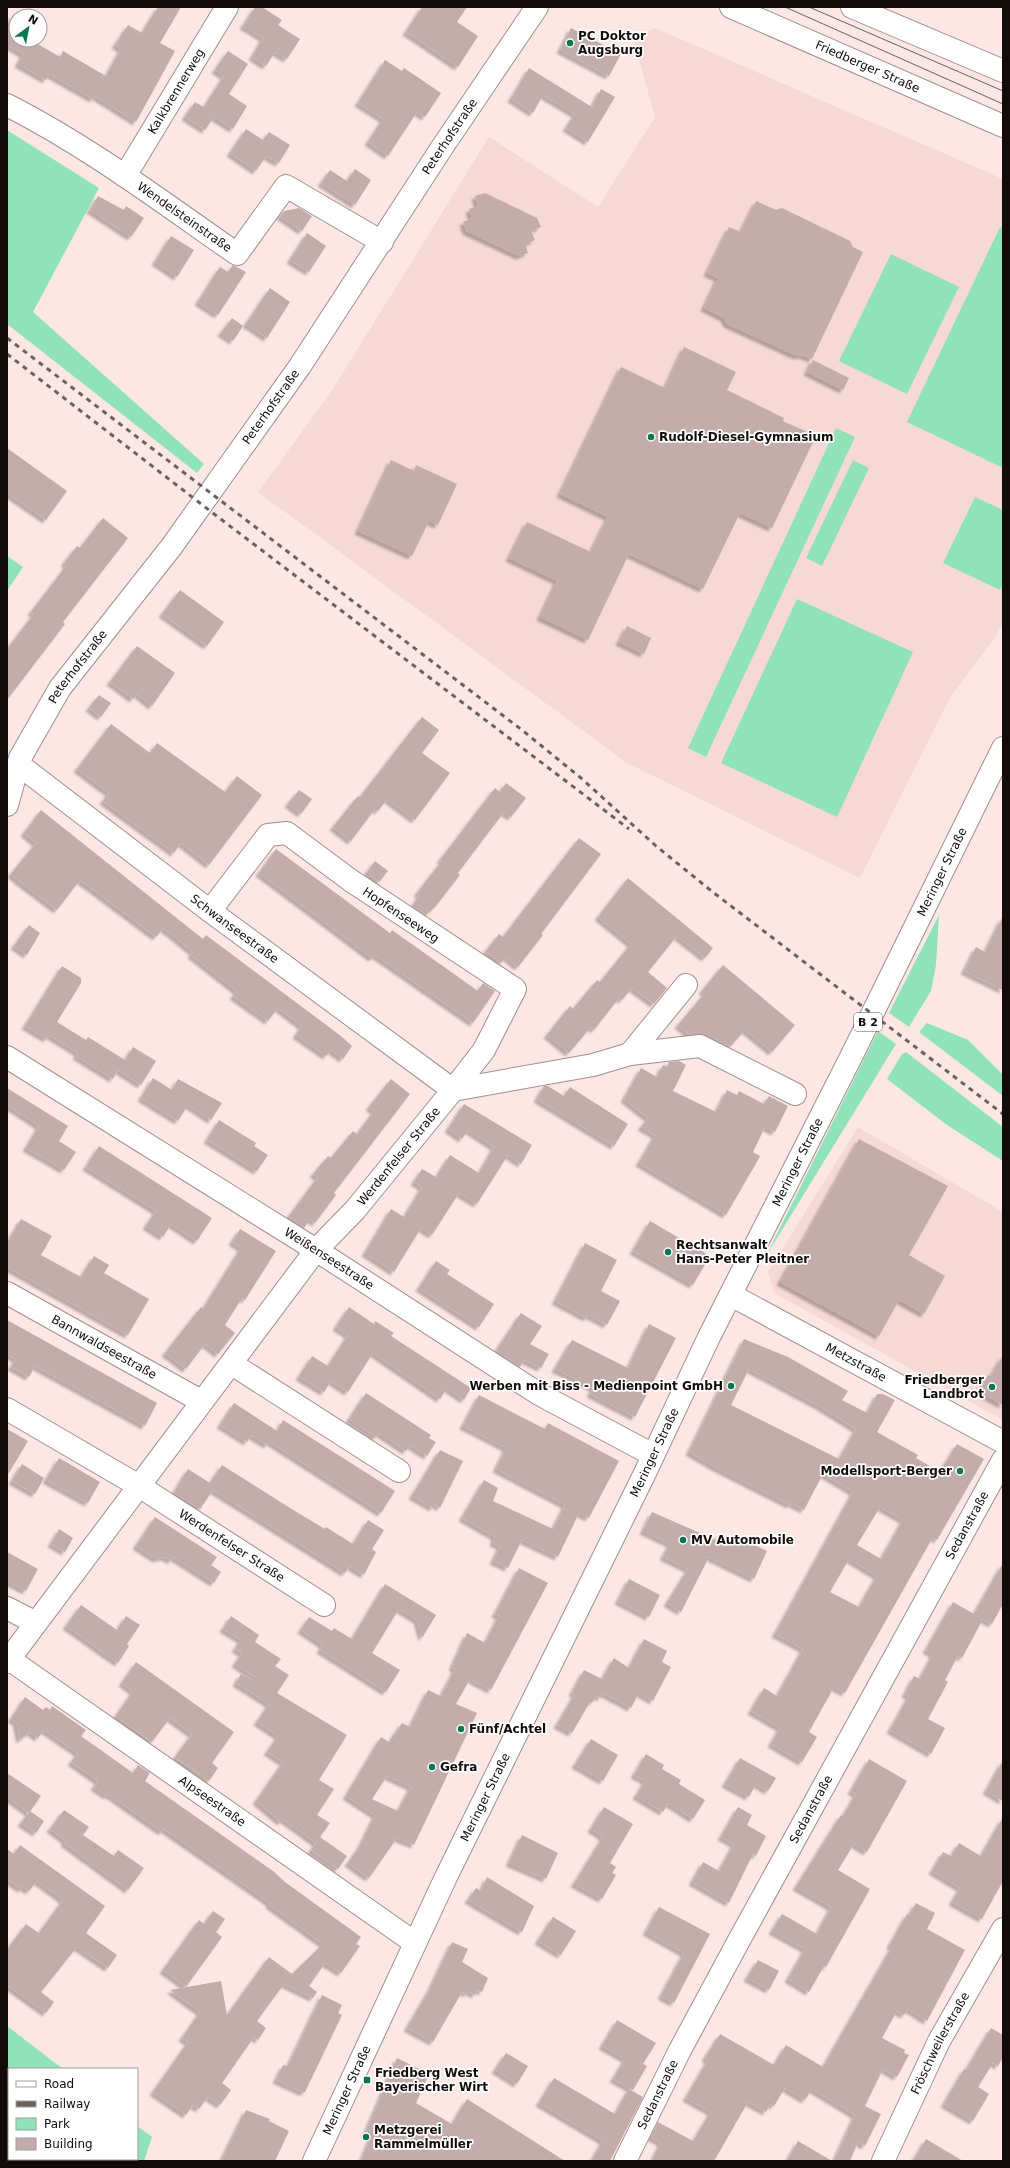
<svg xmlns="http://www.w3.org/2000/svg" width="1010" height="2168" font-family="'DejaVu Sans',sans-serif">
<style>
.built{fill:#f6d8d5}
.green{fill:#90e2b9}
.building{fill:#c2adab;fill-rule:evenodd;filter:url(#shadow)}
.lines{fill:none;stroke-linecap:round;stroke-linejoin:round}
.minor-casing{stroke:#a28e8c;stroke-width:24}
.major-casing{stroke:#a28e8c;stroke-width:24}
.minor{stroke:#fff;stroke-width:22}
.major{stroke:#fff;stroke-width:22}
.tram{stroke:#6d605e;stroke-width:1}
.rail{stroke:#6d605e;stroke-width:3;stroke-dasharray:5 5;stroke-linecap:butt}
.poi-dot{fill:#07754f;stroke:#fff;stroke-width:1.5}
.labels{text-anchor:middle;stroke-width:3.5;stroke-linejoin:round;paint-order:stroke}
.shield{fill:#fff;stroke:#595454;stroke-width:1}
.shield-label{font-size:11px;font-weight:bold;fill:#120b0a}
.poi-label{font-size:12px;font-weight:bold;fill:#120b0a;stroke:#fff;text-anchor:start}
.street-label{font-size:12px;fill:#120b0a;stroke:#fff}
</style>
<defs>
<filter id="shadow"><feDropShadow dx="-3.5" dy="3.5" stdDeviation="1" flood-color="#0004"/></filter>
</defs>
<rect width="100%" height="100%" fill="#fde7e5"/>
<path class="built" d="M655,28L1003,179V622L996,636L949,699L860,878L627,763L258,492L331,392L489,137L598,207L655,117L633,38Z
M858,1127L1003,1212V1420L774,1293L768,1272Z"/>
<path class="green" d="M7,130L99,188L33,312L204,464L197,473L7,324Z
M1000,227L1003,228V468L907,422Z
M891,254L959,287L907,394L839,361Z
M836,428L855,437L706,757L688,748Z
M853,460L869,468L822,566L806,558Z
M975,497L1003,510V583L1000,590L943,563Z
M7,556L23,567L7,591Z
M797,599L913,652L837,817L721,763Z
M939,915L936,965L931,991L909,1027L889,1013Z
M927,1023L968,1040L1003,1075V1096L919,1032Z
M878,1031L896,1044L766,1256Z
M906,1052L1003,1127V1161L947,1125L887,1079L902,1054Z
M7,2026L63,2069H9V2159H137V2126L152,2137L144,2161H7Z"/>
<path class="building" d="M158,7H181L160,43L175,51L136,122L95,96L93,99L49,74L46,80L18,64L23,54L7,45V25L13,15L16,17V40H31L60,57L63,51L106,76L121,49L115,45L128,25L142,33Z
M255,7H262L282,20L278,25L300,39L287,59L275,52L266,66L252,57L263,38L243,26Z
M422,7H467L457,22L478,36L458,67L406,32Z
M571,28L621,54L609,76L560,50Z
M228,51L248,64L229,94L247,106L233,129L214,117L205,130L185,117L195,102L204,107L224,76L215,70Z
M385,60L402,71L404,68L441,93L425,117L417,112L388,156L368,142L383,119L358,103Z
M529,68L592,107L601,89L615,97L588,142L566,128L575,114L543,95L533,113L511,99Z
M246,129L263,140L269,132L290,145L279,163L266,156L256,171L230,153Z
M355,169L371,180L355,205L321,183L330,170L347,181Z
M485,193L537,218L541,227L531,231L535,240L525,244L528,253L519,256L466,231L463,222L472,218L469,209L478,206L475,196Z
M98,196L124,210L126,206L144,218L131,237L90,210Z
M756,201L776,210L782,208L850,241L853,247L863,252L812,359L802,355L797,356L727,324L724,318L704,308L718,278L707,273L729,227L741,232Z
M299,208L312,216L302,231L280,216L284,211Z
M307,233L326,246L309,272L290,260Z
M171,236L194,250L177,277L155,262Z
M233,265L246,272L218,315L198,302L220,267L228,272Z
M270,288L290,302L267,338L246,324Z
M232,318L243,326L233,341L221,333Z
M684,347L736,372L727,390L784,418L783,421L816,436L772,528L740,513L703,589L629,554L588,640L540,617L557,581L509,558L527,522L591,552L608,517L560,494L621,367L665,388Z
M813,360L849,378L843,390L807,372Z
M7,448L67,491L46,520L7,493Z
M391,460L414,471L416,465L457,484L438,525L429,521L412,556L358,531Z
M103,518L128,538L63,622L65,624L7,700V649L34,614L31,612L67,565L64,563L77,546L80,548Z
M180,590L224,622L207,646L162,614Z
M627,626L651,638L644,654L619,642Z
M137,646L175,673L152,706L137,694L133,699L110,682Z
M99,695L111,703L101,717L89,708Z
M422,717L439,730L422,753L450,773L415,820L387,799L378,811L375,809L351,841L333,827L358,796L360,797Z
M111,724L150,753L157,743L225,792L237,776L262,795L209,865L181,843L174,853L103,801L109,793L77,769Z
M506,783L526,798L511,817L504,812L458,873L460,875L435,907L426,915L412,906L420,895L417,893L442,861L440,860L495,788L500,792Z
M299,790L312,799L301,814L288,804Z
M41,810L203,939L206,935L341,1036L352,1046L343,1059L331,1050L326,1056L296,1035L302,1026L278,1008L268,1021L233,996L237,991L191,955L193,952L177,939L163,928L156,937L80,880L57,910L20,882L11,874L36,843L24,833Z
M579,838L601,854L541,934L543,935L518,967L506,957L501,963L486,951L499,934L503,937Z
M276,849L390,933L392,930L478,991L483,983L495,991L473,1023L375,955L372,958L259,873Z
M375,861L388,871L379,882L367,872Z
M628,878L713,948L705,958L677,936L648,972L667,988L654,1004L632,988L622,1000L619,998L594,1030L591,1027L569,1053L547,1035L570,1006L573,1009L597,980L600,982L631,944L598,917Z
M1003,916V990L964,971L976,947L985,952Z
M29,925L40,933L27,955L14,946Z
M723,965L795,1025L772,1052L745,1030L730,1047L706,1035H690L678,1025L705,993L702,991Z
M62,966L81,978V983L57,1022L86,1040L88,1037L125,1060L133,1047L156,1061L141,1085L118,1070L113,1079L76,1056L78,1053L49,1035L47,1039L25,1026Z
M679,1061L686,1065L673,1091L716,1112L727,1090L737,1095L739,1091L764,1104L769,1096L788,1106L775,1132L765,1127L753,1152L760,1156L758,1160L726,1215L639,1163L655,1135L641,1127L648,1118L624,1099L641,1068L657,1077L663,1065L667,1067L669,1062Z
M153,1078L172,1090L178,1079L222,1103L211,1120L188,1105L178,1121L141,1098Z
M391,1079L410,1094L334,1193L336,1195L315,1223L310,1219L304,1228L289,1216L318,1177L313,1174L328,1156L331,1158L353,1131L357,1134L374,1111L369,1107Z
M544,1086H548L564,1096L570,1087L628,1124L614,1146L537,1099Z
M7,1088L68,1126L59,1141L76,1152L64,1170L26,1148L39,1126L7,1105Z
M464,1104L532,1145L521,1164L508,1155L477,1204L459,1193L432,1235L421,1228L394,1272L365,1253L391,1209L404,1217L422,1187L414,1182L422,1169L436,1177L450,1155L479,1173L494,1147L468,1130L462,1139L448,1129Z
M219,1120L256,1143L254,1146L268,1155L257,1171L207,1140Z
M859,1139L948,1186L909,1255L945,1276L924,1314L899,1300L879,1336L780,1282Z
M99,1146L212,1218L197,1241L171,1224L163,1237L146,1226L156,1211L86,1167Z
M21,1219L52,1236L41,1255L81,1277L94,1256L109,1265L104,1273L149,1299L128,1335L7,1267V1243Z
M650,1221L710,1256L693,1285L633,1251Z
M240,1229L276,1251L245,1300L242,1298L225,1325L235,1333L218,1354L205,1344L186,1369L165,1353L201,1307L203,1309L241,1248L232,1242Z
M585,1243L617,1260L601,1291L620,1301L607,1325L588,1315L587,1318L555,1301Z
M436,1261L450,1270L447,1274L494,1304L479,1327L419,1288Z
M349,1307L374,1324L375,1321L394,1333L391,1336L471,1388L464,1400L447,1388L440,1399L373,1353L348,1392L331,1381L324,1392L299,1377L312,1356L328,1366L348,1335L336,1327Z
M521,1313L542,1326L530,1344L549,1354L541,1368L524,1360L520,1367L496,1351Z
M7,1320L157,1403L145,1426L35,1366L29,1377L11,1367L16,1359L7,1355Z
M649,1324L676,1338L635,1417L590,1394L593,1388L555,1369L572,1340L628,1368Z
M744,1339L788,1357L848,1391L842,1400L867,1413L877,1394H883L895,1400L877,1432L918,1455L916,1458L940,1472L957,1444L984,1459L937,1540L933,1537L845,1693L834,1687L809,1732L817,1737L802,1762L771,1744L780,1728L751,1711L764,1688L777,1696L803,1649L775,1634L853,1492L823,1474L804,1510L791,1503L790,1505L713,1466L689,1452ZM749,1369L819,1406L856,1429L839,1459L731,1405ZM880,1507L903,1520L881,1559L857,1545ZM849,1559L877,1576L859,1607L830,1592Z
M1003,1355V1405L979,1392L988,1375L991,1376Z
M366,1393L431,1435L429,1438L436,1442L427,1456L410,1445L406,1451L379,1433L376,1437L349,1419Z
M479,1395L545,1429L548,1423L619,1461L589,1518L579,1513L558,1557L522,1540L508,1568L493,1561L500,1546L493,1543L495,1537L462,1518L484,1480L498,1488L493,1501L553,1529L565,1505L496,1469L506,1448L463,1426Z
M234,1403L277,1431L283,1420L395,1491L381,1513L270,1442L272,1438L267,1445L251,1435L247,1442L220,1425Z
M7,1429L28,1441L7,1476Z
M440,1450L463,1461L440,1508L435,1504L433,1508L412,1496Z
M59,1458L100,1482L88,1503L46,1480Z
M22,1464L44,1478L35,1494L12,1481Z
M222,1465L290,1508L325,1529L326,1527L353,1544L368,1520L384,1530L372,1549L376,1552L364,1575L350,1566L345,1573L213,1490L200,1509L174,1492L188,1469L210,1483Z
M652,1512L716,1540L718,1535L733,1543L736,1536L767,1551L754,1579L709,1557L681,1612L667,1603L688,1569L663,1557L670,1544L643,1531Z
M155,1517L217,1557L211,1565L221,1572L214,1583L173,1557L171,1561L165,1557L156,1559L136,1546Z
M59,1529L73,1538L65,1552L51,1544Z
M7,1552L38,1569L26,1591L7,1581Z
M1003,1563V1604L992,1624L983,1619L962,1658L958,1656L945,1680L948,1682L928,1719L945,1728L931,1754L890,1730L909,1696L905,1694L914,1676L920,1679L933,1654L926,1650L953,1602L974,1614Z
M519,1568L548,1583L491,1690L470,1679L456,1704L477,1713L414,1845L397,1838L369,1878L348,1863L361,1844L375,1815L346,1796L381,1737L389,1742L402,1723L410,1727L428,1690L441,1696L455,1669L452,1667L467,1633L485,1643L499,1616L495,1614ZM387,1776L411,1787L398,1811L372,1799Z
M629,1579L660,1595L649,1617L618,1601Z
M385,1584L436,1615L422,1638L417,1620L399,1609L372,1653L400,1670L386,1692L320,1650L323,1645L301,1630L309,1617L332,1631L334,1628L352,1639Z
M81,1605L117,1630L126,1616L140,1625L127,1644L129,1646L118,1663L66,1626Z
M231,1616L259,1635L255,1642L281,1659L275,1666L289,1675L277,1693L347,1735L319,1780L334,1789L317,1815L330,1823L320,1837L347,1856L338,1869L311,1850L316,1843L283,1819L281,1822L256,1801L283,1762L267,1752L278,1736L257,1722L269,1704L236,1683L241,1674L257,1682L259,1680L235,1664L242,1653L235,1649L241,1640L223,1629Z
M644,1639L667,1651L662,1662L671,1667L653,1701L639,1693L631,1708L603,1693L601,1698L596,1696L592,1703L590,1702L572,1733L557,1725L575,1694L572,1693L584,1670L602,1679L614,1658L629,1668Z
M136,1662L234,1732L212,1763L218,1768L209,1781L175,1757L192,1734L170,1718L152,1742L116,1716L133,1691L122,1683Z
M25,1697L43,1710L46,1707L50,1710L52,1706L86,1730L81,1736L133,1773L138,1765L150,1773L145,1781L273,1871L285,1882L361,1937L356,1944L360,1946L341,1973L325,1963L309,1986L317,1992L313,1998L284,1984L257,2021L266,2028L258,2040L254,2037L222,2083L231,2090L220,2105L208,2097L199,2109L193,2105L186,2115L153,2092L188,2042L182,2038L200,2012L170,1990L221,1981L227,2015L269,1957L292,1974L323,1944L269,1905L270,1903L164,1829L162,1832L108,1794L107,1796L94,1787L98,1781L71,1762L78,1753L44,1730L38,1738L30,1732L20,1740L16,1722L11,1719Z
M591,1739L618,1755L603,1781L575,1765Z
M646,1754L664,1765L662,1769L681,1780L679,1784L705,1800L693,1819L668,1803L663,1812L636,1796L645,1781L634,1775Z
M740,1758L776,1778L768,1791L756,1784L749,1797L725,1784Z
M869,1759L907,1781L867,1852L854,1844L838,1870L870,1889L826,1967L824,1966L809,1992L788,1979L805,1949L772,1931L782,1914L817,1934L831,1907L796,1887L841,1815L843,1816L856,1794L851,1791Z
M1003,1760V1801L986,1791Z
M7,1773L41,1796L29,1813L7,1797Z
M604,1807L633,1824L610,1863L616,1867L612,1873L616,1875L602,1899L574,1884L603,1837L591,1829Z
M738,1807L752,1815L747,1825L766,1836L756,1856L753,1854L729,1903L692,1882L703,1862L719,1871L734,1844L721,1837Z
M64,1810L89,1827L83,1835L114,1856L118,1850L144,1868L128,1890L64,1843L66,1841L50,1829Z
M30,1811L44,1821L36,1833L21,1823Z
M1003,1817V1881L982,1919L952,1902L960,1888L932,1871L943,1852L951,1856L959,1843L981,1856Z
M522,1835L558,1853L546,1879L509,1863Z
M20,1845L105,1906L86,1933L117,1955L108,1968L77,1947L41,1992L54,2002L46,2013L7,1985V1950L26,1924L39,1933L63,1900L37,1881L29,1891L23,1887L21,1889L7,1879V1849L14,1854Z
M487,1877L534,1906L522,1932L468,1900L476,1888L481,1891Z
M916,1903L935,1913L927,1929L965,1950L927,2021L908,2009L904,2015L897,2011L882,2038L905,2050L904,2053L909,2055L897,2077L883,2069L865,2106L881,2114L865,2146L858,2142L850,2161H834L855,2115L812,2089L805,2100L785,2088L774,2106L770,2104L766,2112L748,2102L714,2161H652L661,2143L651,2137L658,2122L693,2141L711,2112L686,2098L708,2060L705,2058L720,2034L774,2065L786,2045L823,2067L892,1947L890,1945L907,1914L909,1915Z
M659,1907L710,1934L674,2003L661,1996L684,1953L646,1932Z
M213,1911L225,1919L216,1932L222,1937L186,1987L163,1970L199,1920L204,1924Z
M553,1917L576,1931L561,1955L538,1941Z
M452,1942L468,1949L462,1962L488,1978L482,1992L478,1990L475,1995L468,1991L467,1994L462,1992L433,2042L407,2028L431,1987Z
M758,1960L779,1971L769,1990L747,1978Z
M322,1995L342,2005L338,2013L342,2015L305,2092H302L276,2080L283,2065L288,2066Z
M617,2020L656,2043L643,2064L647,2066L633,2090L613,2079L625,2059L602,2046Z
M991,2028L1003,2035V2057L998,2066L993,2063L978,2087L989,2094L973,2121L944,2104L964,2069L966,2070Z
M506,2053L528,2066L517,2084L495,2070Z
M397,2058L429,2074L416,2103L452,2124L467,2099L565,2161H361L371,2137L365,2134Z
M554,2078L615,2114L629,2089L643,2097L610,2161H591L603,2141L539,2103Z
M246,2110L270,2119L269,2121L289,2131L275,2161H221Z
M926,2139L963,2161H913Z
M798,2141L832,2161H787Z"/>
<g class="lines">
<defs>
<g id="minor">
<path id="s1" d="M7,105C88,146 162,202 237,254L286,186L382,242"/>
<path id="s2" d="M125,176L227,7"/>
<path id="s3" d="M18,764L210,911L453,1090"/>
<path id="s4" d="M7,805L20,758L60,688L172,546L300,366L441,149L537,7"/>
<path d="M630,1054L686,985"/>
<path id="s5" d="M7,1057L316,1250L539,1394L653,1455"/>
<path d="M453,1090L593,1065L630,1054L700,1046L795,1094"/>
<path id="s6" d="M7,1293L201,1401"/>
<path id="s7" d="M731,1295L1003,1442"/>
<path d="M232,1364L399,1471"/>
<path id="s8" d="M7,1409L139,1486L324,1605"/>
<path d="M7,1608L36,1623"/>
<path id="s9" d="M9,1659L415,1943"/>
<path id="s10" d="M7,1662L316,1250L355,1210L453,1090L484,1050L515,989L350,880L287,833L268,835L210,911"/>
<path id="s11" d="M625,2161L680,2050L737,1944L1003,1460"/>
<path id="s12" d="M883,2161L939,2041L1003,1929"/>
</g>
<g id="major">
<path id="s13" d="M731,7L1003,126"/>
<path d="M852,7L1003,71"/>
<path id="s14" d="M314,2161L446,1877L644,1475L709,1337L852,1055L1003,748"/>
</g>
</defs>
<use href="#minor" class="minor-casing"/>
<use href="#major" class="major-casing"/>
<use href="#minor" class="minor"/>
<use href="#major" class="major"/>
<path class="tram" d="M785,7L1003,104
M809,7L1003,91"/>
<path class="rail" d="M7,338L522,730L581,778L656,846L714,893L1003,1114
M7,354L218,517L629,829"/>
</g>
<g class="poi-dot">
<circle cx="570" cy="43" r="4"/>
<circle cx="651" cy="437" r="4"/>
<circle cx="668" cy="1252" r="4"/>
<circle cx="731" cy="1386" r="4"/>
<circle cx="992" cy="1387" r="4"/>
<circle cx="960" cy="1471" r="4"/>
<circle cx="683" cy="1540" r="4"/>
<circle cx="461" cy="1729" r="4"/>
<circle cx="432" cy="1767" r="4"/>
<rect x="363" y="2076" width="8" height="8" rx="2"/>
<circle cx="366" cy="2137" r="4"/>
</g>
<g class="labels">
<rect class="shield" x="854" y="1013" width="28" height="18" rx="3"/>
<g class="shield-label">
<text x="868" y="1026">B 2</text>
</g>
<g class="poi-label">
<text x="578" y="40">PC Doktor<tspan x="578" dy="14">Augsburg</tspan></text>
<text x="659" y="441">Rudolf-Diesel-Gymnasium</text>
<text x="676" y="1249">Rechtsanwalt<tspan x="676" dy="14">Hans-Peter Pleitner</tspan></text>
<text x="984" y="1384" text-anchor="end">Friedberger<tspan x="984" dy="14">Landbrot</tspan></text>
<text x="723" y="1390" text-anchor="end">Werben mit Biss - Medienpoint GmbH</text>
<text x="952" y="1475" text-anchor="end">Modellsport-Berger</text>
<text x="691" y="1544">MV Automobile</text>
<text x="469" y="1733">Fünf/Achtel</text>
<text x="440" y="1771">Gefra</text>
<text x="375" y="2077">Friedberg West<tspan x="375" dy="14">Bayerischer Wirt</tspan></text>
<text x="374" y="2134">Metzgerei<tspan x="374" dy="14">Rammelmüller</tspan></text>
</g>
<g class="street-label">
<text dy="4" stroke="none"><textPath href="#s13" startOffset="149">Friedberger Straße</textPath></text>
<text dy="4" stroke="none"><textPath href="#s2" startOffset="99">Kalkbrennerweg</textPath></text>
<text dy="4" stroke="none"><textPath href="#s4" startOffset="805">Peterhofstraße</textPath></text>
<text dy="4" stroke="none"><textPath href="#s1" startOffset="210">Wendelsteinstraße</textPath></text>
<text dy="4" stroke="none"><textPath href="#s4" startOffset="481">Peterhofstraße</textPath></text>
<text dy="4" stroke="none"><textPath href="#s4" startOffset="157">Peterhofstraße</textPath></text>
<text dy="4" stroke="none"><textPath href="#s14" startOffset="1434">Meringer Straße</textPath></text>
<text transform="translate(401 915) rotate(34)" y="4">Hopfenseeweg</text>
<text dy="4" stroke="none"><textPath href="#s3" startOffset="272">Schwanseestraße</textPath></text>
<text dy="4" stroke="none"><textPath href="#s10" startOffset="640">Werdenfelser Straße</textPath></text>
<text dy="4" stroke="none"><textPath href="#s14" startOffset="1110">Meringer Straße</textPath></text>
<text dy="4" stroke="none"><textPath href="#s5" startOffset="380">Weißenseestraße</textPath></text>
<text dy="4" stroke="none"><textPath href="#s6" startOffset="111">Bannwaldseestraße</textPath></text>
<text dy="4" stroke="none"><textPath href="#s7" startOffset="142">Metzstraße</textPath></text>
<text dy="4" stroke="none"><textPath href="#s14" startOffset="786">Meringer Straße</textPath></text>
<text dy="4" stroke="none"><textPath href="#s11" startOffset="722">Sedanstraße</textPath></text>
<text dy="4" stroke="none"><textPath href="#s8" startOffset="263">Werdenfelser Straße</textPath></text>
<text dy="4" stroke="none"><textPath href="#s14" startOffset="402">Meringer Straße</textPath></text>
<text dy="4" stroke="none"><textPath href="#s9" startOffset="248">Alpseestraße</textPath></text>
<text dy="4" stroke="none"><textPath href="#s11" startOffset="398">Sedanstraße</textPath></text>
<text dy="4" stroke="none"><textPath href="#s12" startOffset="131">Fröschweilerstraße</textPath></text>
<text dy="4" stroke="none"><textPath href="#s14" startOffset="78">Meringer Straße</textPath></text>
<text dy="4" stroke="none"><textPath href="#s11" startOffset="74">Sedanstraße</textPath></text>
</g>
</g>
<rect width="1010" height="2168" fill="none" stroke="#120b0a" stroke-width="16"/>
<rect x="8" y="2068" width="130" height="92" fill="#ffffff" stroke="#a09d9d"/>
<rect x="16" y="2081" width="20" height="6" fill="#ffffff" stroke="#a09d9d"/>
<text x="44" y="2088" font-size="12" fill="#120b0a">Road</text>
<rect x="16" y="2101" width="20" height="6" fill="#6d605e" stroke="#a09d9d"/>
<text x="44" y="2108" font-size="12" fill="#120b0a">Railway</text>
<rect x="16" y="2118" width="20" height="12" fill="#90e2b9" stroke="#a09d9d"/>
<text x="44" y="2128" font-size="12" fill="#120b0a">Park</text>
<rect x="16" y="2138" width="20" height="12" fill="#c2adab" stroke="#a09d9d"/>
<text x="44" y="2148" font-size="12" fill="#120b0a">Building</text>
<g transform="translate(28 28) rotate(32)"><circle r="19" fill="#ffffff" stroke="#a09d9d"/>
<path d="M0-3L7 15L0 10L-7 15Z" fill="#07754f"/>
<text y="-6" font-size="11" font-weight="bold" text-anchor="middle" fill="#120b0a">N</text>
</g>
</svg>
